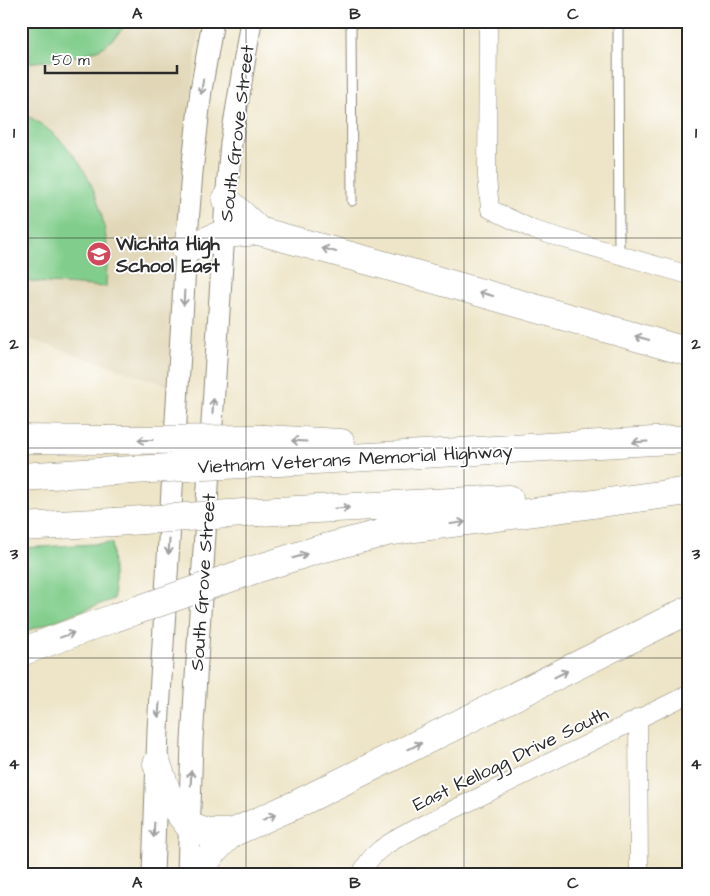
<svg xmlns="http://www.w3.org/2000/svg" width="710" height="896" font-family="'Architects Daughter',sans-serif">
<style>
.built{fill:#e1d7b7}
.green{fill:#81cd8b;stroke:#567c5b}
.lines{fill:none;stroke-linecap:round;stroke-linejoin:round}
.service-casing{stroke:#8c887a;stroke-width:11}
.minor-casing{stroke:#8c887a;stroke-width:19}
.tertiary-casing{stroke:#8c887a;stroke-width:23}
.motorway-casing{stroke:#8c887a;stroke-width:29}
.service{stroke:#fff;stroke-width:9}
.minor{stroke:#fff;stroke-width:18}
.tertiary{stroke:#fff;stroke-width:21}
.motorway{stroke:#fff;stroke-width:28}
.motorway-bridge-casing{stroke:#8c887a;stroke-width:29;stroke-linecap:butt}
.motorway-bridge{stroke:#fff;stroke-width:28}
.oneway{stroke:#a0a0a0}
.grid{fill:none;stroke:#2b2b2b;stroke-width:1;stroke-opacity:0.55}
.labels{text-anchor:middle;stroke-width:4;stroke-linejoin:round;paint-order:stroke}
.street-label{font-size:19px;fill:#2b2b2b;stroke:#fff}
.poi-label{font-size:19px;font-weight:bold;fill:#2b2b2b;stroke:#fff;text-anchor:start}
.neatline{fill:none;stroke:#2b2b2b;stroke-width:2}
.grid-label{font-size:16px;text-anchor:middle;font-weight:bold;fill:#2b2b2b}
</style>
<rect width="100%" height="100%" fill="#fff"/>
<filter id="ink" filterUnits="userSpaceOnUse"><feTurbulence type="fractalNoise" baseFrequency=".02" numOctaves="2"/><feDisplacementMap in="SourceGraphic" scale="10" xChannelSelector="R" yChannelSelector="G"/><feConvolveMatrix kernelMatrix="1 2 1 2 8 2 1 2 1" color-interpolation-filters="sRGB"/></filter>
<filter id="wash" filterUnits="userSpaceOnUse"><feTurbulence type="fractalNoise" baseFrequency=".0096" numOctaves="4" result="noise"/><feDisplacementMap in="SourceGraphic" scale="20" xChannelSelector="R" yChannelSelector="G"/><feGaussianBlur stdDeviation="1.12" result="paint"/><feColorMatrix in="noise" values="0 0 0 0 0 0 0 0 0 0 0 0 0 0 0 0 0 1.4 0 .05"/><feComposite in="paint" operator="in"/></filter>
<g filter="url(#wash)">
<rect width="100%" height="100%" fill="#eee5c8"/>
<path class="built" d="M21,21H201L197,45L182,172L169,386L21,336Z"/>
<path class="green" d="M21,21H129C121,31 112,41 101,48C85,57 41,62 21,63Z
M21,112C68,137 94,174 104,226C105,233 107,241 107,249C108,261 106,274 106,287L21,281Z
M112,543L114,599L21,633V548Z"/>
</g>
<g filter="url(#ink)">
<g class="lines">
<defs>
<path id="service" d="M351,21L352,201
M618,21L619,255"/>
<path id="minor" d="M488,21L487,177L490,209L534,230L689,275
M638,718L639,875
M361,875C371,849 394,841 416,828L689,694"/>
<path id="tertiary" d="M153,875L158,730L186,249L192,172L201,90L213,21
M188,875L192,741L226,200L231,143L251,21"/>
<path id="motorway" d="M226,200L259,231
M186,249L223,234L259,231L373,262L689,352
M21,439L104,440
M264,439L341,443
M261,463L689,439
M21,477L114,471
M258,512L509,499
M21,527L114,522
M253,570L317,550L387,532L689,491
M21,652L114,618
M157,764L170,801L190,827L209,833H232L297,804L689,610
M198,875C206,858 218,845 232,833"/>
</defs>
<use href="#service" class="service-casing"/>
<use href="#minor" class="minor-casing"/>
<use href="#tertiary" class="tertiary-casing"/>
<use href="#motorway" class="motorway-casing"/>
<use href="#service" class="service"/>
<use href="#minor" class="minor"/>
<use href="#tertiary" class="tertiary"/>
<use href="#motorway" class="motorway"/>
<defs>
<path id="motorway-bridge" d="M104,440L264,439
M114,471L261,463
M114,522L258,512
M114,618L253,570"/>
</defs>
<use href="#motorway-bridge" class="motorway-bridge-casing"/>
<use href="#motorway-bridge" class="motorway-bridge"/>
</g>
<defs><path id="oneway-shaft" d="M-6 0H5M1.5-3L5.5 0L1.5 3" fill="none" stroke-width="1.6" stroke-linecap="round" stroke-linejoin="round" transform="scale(1.25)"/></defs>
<g class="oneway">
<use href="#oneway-shaft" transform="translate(202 87) rotate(99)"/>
<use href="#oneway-shaft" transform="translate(329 250) rotate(-165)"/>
<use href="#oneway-shaft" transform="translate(486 294) rotate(-164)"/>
<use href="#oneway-shaft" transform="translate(184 298) rotate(93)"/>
<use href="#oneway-shaft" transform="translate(642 338) rotate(-164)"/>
<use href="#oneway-shaft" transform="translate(213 406) rotate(-86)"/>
<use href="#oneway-shaft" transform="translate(145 440) rotate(180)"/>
<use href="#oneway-shaft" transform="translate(299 441) rotate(-177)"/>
<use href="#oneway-shaft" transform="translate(640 442) rotate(177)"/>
<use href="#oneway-shaft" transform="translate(342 508) rotate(-3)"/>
<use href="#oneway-shaft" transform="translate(458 523) rotate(-8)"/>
<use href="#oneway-shaft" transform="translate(169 547) rotate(94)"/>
<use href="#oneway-shaft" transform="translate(300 556) rotate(-17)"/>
<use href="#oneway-shaft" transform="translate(67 635) rotate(-20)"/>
<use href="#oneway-shaft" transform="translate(561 674) rotate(-26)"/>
<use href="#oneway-shaft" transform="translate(159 710) rotate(94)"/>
<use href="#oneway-shaft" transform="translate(415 746) rotate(-26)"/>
<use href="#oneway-shaft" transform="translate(191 778) rotate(-88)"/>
<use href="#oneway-shaft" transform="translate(269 817) rotate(-24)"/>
<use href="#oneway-shaft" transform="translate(154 830) rotate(92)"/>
</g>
</g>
<path class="grid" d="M246,21V875M464,21V875M21,238H689M21,448H689M21,658H689"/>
<defs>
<symbol id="school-disc" viewBox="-11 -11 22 22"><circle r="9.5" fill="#d1495b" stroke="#fff"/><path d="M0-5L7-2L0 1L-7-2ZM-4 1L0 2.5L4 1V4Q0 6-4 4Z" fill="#fff"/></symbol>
</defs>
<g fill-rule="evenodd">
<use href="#school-disc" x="85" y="240" width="28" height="28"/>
</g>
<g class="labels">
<g class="street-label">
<text transform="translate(236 133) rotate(-83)" y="7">South Grove Street</text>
<text transform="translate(355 458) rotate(-3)" y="7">Vietnam Veterans Memorial Highway</text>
<text transform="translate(202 582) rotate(-86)" y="7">South Grove Street</text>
<text transform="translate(510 758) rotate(-26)" y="7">East Kellogg Drive South</text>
</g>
<g class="poi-label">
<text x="116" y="250">Wichita High<tspan x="116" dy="22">School East</tspan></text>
</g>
</g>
<rect width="710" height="896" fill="none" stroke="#fff" stroke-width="55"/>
<path d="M45 65v8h132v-8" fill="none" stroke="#2b2b2b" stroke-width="2.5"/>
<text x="52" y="65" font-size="15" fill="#2b2b2b" stroke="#ffffff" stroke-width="4" paint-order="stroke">50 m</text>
<rect x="28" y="28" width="654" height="840" class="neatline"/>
<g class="grid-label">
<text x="137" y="19">A</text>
<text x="355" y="19">B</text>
<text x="573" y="19">C</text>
<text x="14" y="138">1</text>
<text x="696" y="138">1</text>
<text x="14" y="349">2</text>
<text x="696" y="349">2</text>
<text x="14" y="559">3</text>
<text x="696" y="559">3</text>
<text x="14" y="769">4</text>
<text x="696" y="769">4</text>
<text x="137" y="888">A</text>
<text x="355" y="888">B</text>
<text x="573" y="888">C</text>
</g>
</svg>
